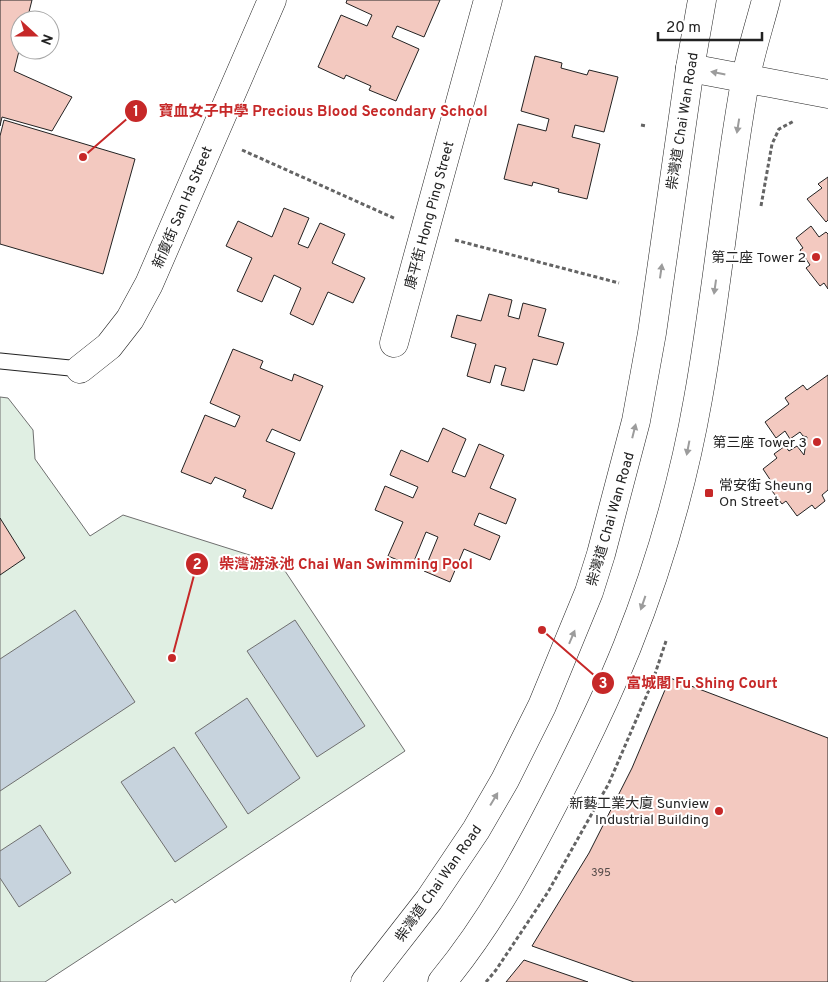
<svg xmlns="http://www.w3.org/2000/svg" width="828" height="982" font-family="Overpass,'Noto Sans TC',sans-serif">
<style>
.green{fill:#e0efe3;stroke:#6f6f6f}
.water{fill:#c7d3dd;stroke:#6f6f6f}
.building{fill:#f3c9c0;stroke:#222}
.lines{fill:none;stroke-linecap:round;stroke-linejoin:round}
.service-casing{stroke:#222;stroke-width:17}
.minor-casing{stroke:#222;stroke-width:29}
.tertiary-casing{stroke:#222;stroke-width:29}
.secondary-casing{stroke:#222;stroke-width:29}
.path{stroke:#646464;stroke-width:3;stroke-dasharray:4 2.5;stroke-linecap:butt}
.service{stroke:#fff;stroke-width:15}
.minor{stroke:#fff;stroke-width:28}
.tertiary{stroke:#fff;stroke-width:28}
.secondary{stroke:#fff;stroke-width:28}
.oneway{fill:#9c9c9c}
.poi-dot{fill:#c62828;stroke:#fff;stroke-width:2}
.labels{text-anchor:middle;stroke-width:4;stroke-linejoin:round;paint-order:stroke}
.number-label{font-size:11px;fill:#564c4a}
.street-label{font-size:14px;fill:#222;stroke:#fff}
.poi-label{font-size:14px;fill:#222;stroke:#fff;text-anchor:end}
.leader{fill:none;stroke:#c62828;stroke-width:2}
.callout-dot{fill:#c62828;stroke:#fff;stroke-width:2}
.mark-label{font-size:15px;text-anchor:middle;font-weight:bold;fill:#fff}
.callout-label{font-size:15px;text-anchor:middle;font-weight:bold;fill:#c62828;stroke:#fff;stroke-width:4;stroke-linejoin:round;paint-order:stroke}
</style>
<rect width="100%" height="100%" fill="#fff"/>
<path class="green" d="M0,397L8,398L33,430L35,459L90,536L123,515L281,565L405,751L175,903L172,899L45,982H0Z"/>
<path class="water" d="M75,610L135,702L0,791V659Z
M295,620L365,726L317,757L247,651Z
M247,698L300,778L248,814L195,733Z
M174,747L227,827L175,862L121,782Z
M40,825L71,873L19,907L0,878V851Z"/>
<path class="building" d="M0,0H32L27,20H20V47L14,71L72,97L52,131L2,117L0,126Z
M347,0H440L424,37L397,26L392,37L419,49L396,101L369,90L371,86L346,75L344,79L318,67L341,15L367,26L372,15L346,3Z
M535,56L562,63L561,68L587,75L589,70L618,77L604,132L575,125L572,137L600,144L587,199L558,192L559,189L533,182L532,186L504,179L518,124L546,131L549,119L521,111Z
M4,120L135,159L103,274L0,244V136Z
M828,177V220L826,222L807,199L822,188L818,184Z
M284,208L309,218L298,244L308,248L320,223L345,234L332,263L365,278L353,303L328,292L313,325L290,314L301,288L274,275L262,302L237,291L252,258L226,246L238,221L272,237Z
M811,226L819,237L826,232L828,234V289L824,283L820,286L806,268L810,265L800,250L803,248L796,238Z
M489,294L512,300L508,316L519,319L523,303L546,309L538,336L564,343L557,365L533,359L524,391L501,385L506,368L495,365L490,383L467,376L476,344L451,337L457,315L481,321Z
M233,349L263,361L260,368L292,381L294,374L323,386L300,441L272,429L266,441L295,453L272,509L243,497L246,490L215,477L211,484L181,472L205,415L235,427L240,416L210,403Z
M828,375V490L822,495L825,501L815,509L812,505L797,516L786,501L782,504L769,487L773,484L763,469L777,458L774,454L785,446L789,451L797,446L804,455L807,437L803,436L800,432L790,439L785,431L776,438L765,422L789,404L785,398L803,385L807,390Z
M443,428L466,439L452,472L465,477L479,444L504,455L490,488L516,499L506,524L479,513L474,525L500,536L490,560L464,549L450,582L424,571L438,537L426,532L412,566L388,556L403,522L375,510L385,486L413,498L418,487L390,475L401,450L428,462Z
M0,518L25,558L0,575Z
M670,678L828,738V982H634L532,946L589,853L632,768Z
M524,960L588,982H506Z"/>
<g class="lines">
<defs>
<path id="service" d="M0,361L80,369"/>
<path id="minor" d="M394,343L488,0
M80,369L109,346L130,319L149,284L272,0"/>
<path id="tertiary" d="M690,68L828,94"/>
<path id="secondary" d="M365,982L429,900L476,830L505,780L542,706L589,592L601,554L636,421L652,333L690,68L702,0
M442,982C491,923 528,854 563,785C586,740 608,694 627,647C659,567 683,484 698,399C717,294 726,187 745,82C750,54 759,27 766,0"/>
</defs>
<use href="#service" class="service-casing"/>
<use href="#minor" class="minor-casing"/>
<use href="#tertiary" class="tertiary-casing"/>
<use href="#secondary" class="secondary-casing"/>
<path class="path" d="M641,125L647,126
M242,150L396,219
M761,206L772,144L779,129L794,121
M455,240L619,283
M486,982L496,970L548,892L609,783L652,683L666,641"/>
<use href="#service" class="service"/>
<use href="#minor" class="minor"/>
<use href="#tertiary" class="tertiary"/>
<use href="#secondary" class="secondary"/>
</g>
<defs><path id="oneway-solid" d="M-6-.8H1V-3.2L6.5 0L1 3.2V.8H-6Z" transform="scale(1.25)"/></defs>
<g class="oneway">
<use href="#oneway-solid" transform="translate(718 73) rotate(-169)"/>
<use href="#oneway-solid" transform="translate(738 126) rotate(99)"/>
<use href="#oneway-solid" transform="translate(661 271) rotate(-82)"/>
<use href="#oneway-solid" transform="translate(715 287) rotate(98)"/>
<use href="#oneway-solid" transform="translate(634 431) rotate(-76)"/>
<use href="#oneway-solid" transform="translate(688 448) rotate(101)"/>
<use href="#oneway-solid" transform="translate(643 603) rotate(109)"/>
<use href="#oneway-solid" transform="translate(572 637) rotate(-67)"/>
<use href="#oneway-solid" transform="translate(494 799) rotate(-59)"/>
</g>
<g class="poi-dot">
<circle cx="816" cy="257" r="5"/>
<circle cx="817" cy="442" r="5"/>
<rect x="704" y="488" width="10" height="10" rx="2.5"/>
<circle cx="719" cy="811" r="5"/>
</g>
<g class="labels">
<g class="number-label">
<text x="601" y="876">395</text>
</g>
<g class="street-label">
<text transform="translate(682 121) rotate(-81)" y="5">柴灣道 Chai Wan Road</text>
<text transform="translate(182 207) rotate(-67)" y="5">新廈街 San Ha Street</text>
<text transform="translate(429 215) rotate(-75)" y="5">康平街 Hong Ping Street</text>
<text transform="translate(610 519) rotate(-74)" y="5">柴灣道 Chai Wan Road</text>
<text transform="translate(438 883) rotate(-55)" y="5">柴灣道 Chai Wan Road</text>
</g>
<g class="poi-label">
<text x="806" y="262">第二座 Tower 2</text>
<text x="807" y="447">第三座 Tower 3</text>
<text x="719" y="490" text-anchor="start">常安街 Sheung<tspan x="719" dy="16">On Street</tspan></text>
<text x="709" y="808">新藝工業大廈 Sunview<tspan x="709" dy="16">Industrial Building</tspan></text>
</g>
</g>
<path class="leader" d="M83 157L136 111M172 658L197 564M542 630L603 683"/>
<g class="callout-dot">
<circle cx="83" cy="157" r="5"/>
<circle cx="172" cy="658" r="5"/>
<circle cx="542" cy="630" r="5"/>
<circle cx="136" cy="111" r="12"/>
<circle cx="197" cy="564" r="12"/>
<circle cx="603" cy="683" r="12"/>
</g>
<g class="mark-label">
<text x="136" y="116">1</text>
<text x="197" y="569">2</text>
<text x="603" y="688">3</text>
</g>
<g class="callout-label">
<text x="323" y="116">寶血女子中學 Precious Blood Secondary School</text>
<text x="346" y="569">柴灣游泳池 Chai Wan Swimming Pool</text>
<text x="702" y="688">富城閣 Fu Shing Court</text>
</g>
<g transform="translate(35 35) rotate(111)"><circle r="24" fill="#ffffff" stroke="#a7a7a7"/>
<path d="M0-4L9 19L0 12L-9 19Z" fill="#c62828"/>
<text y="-8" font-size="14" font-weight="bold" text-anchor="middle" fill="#222222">N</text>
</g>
<path d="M658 32v8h104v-8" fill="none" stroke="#222222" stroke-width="2.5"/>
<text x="666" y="32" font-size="15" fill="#222222" stroke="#ffffff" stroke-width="4" paint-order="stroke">20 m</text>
</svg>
